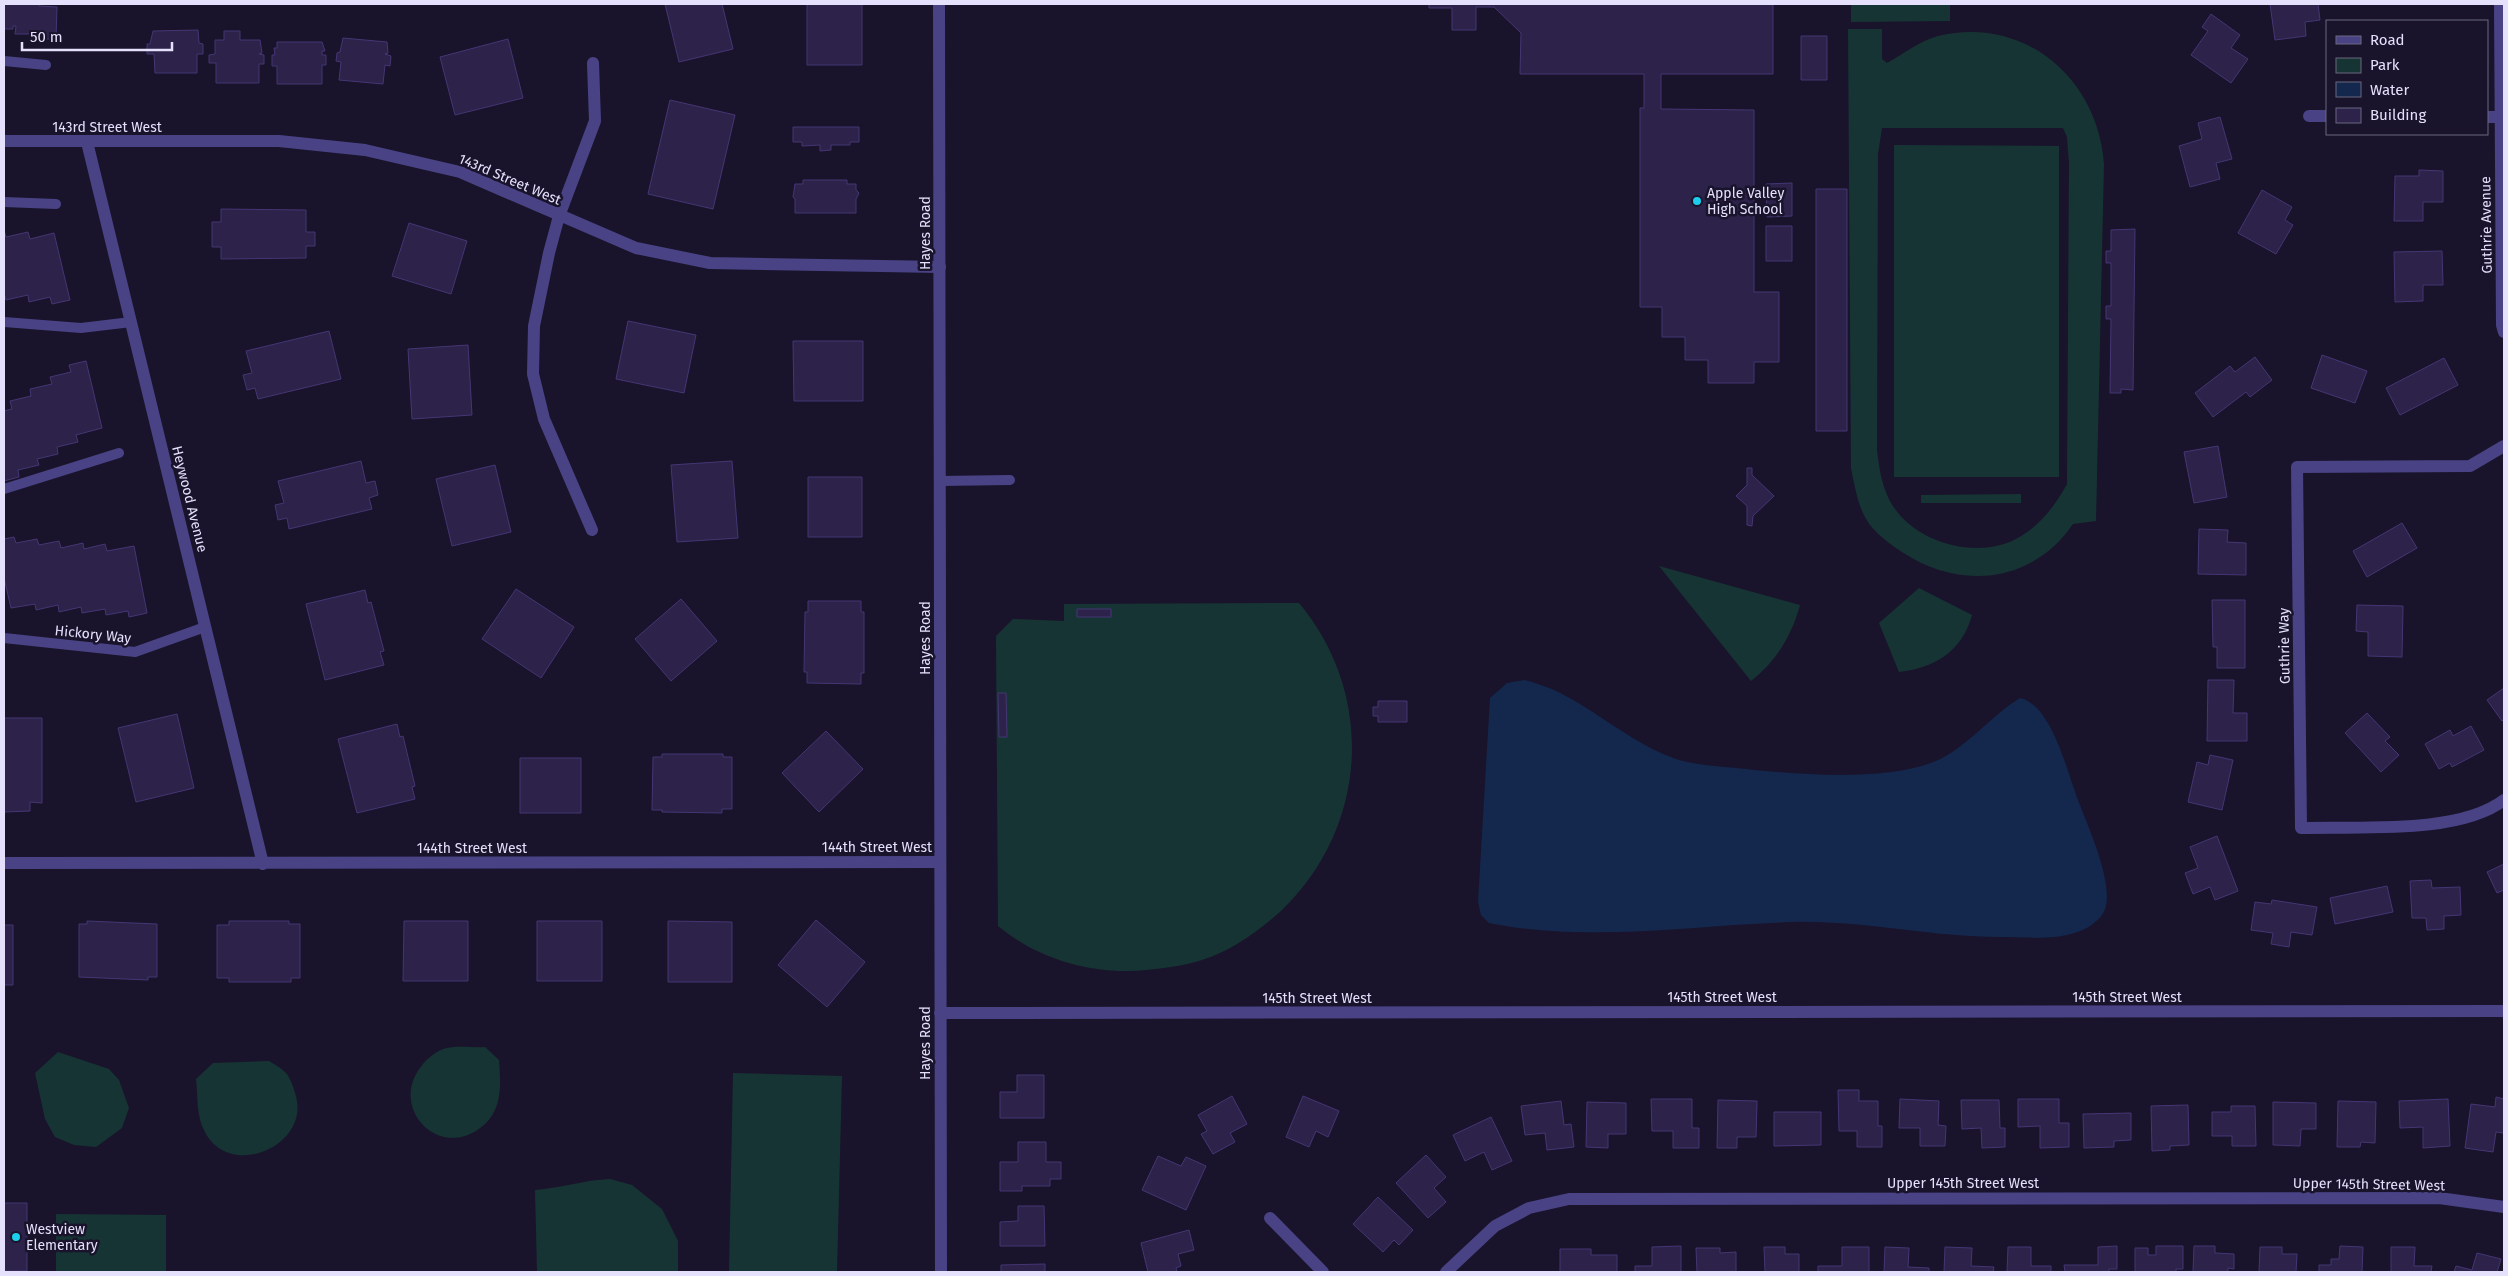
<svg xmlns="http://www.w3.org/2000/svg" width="2508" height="1276" font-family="'Fira Sans',sans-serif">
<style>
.green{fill:#173434;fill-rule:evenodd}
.water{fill:#14284e}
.building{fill:#2c224a;stroke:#453674}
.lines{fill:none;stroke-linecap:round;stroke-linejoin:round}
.service{stroke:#494386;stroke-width:10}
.minor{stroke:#494386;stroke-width:12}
.tertiary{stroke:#494386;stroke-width:12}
.poi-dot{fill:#1dcdec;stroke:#19142b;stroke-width:2}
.labels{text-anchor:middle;stroke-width:5;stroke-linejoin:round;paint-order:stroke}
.street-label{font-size:14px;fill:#e5e0fc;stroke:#19142b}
.poi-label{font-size:14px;fill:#e5e0fc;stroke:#19142b;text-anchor:start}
</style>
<rect width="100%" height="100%" fill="#19142b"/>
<path class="green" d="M1851,4H1950V21L1851,22Z
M1848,29H1882V59L1887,63C1903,54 1920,41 1938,36C2024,15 2098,78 2104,164L2096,521L2073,524C2033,583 1960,591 1902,552C1891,545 1879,536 1870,525C1858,509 1855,487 1851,468ZM1882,128H2063L2067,137L2069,163L2067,484C2055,506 2039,527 2016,539C1974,561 1908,541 1888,497C1881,482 1879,466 1877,450L1878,154Z
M1894,145L2059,146V477H1894Z
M2021,494V503H1921V495Z
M1659,566L1800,605C1792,635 1776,662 1751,681Z
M1919,588L1972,615C1962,652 1934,668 1899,672L1879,623Z
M1299,603C1376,695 1368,827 1282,910C1259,931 1231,951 1202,960C1184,966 1165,968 1146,970C1094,975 1039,960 998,926L996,636L1013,619L1064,621V604Z
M485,1047L499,1060C501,1088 503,1114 476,1131C435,1156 391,1107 420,1068C426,1059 437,1050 447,1048C459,1045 473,1048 485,1047Z
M58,1052L109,1069L119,1080L129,1108L122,1128L96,1147L74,1145L55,1137L45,1119L35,1073Z
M269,1061C274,1064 281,1068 285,1072C290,1077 293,1086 295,1093C313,1145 230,1181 205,1132C196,1117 198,1096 196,1079L213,1063Z
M733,1073L842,1076L837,1272H729Z
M610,1179L632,1185L662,1209L678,1241V1272H537L535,1190C561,1188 584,1180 610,1179Z
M56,1214L166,1215V1272H56Z"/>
<path class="water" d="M1525,680C1535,683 1545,686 1554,690C1595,709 1630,742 1673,758C1693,765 1715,766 1736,768C1794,774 1881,783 1936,761C1965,749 1992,715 2020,698C2052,705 2067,772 2078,800C2087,825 2119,892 2102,915C2080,944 2031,937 2000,937C1930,937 1862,920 1792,922C1692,925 1588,943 1489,923L1481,915L1478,902L1490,698L1507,683Z"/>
<path class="building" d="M4,4H39V6L57,7L56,39H37L38,32H34V34H15L16,26H13V29H4Z
M665,4H722L733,49L679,62Z
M807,4H862V65H807Z
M1429,4H1773V74H1661V109L1754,110V292H1779V362H1754V383H1708V360H1685V337H1662V307H1640V108H1644V74H1520L1521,33L1494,7H1476V30H1452V8H1429Z
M2270,4H2318L2320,20L2305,22L2306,36L2275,40Z
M2211,14L2240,35L2231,48L2248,59L2231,83L2191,55L2208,31L2202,27Z
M198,30L199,43L203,44V54H197V73H155L154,54H147V44H150L153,31Z
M224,31H240V40H260L262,53L259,54L264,55V64H259V83H216V63H209V55L215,54V40H224Z
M1801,36H1827V80H1801Z
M343,38L387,42L388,53L385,54L391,56L390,66L385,65L383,84L339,80L341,62L336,61L337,53L340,52Z
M508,39L523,98L455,115L440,57Z
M277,42H322L325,51H322V55H326V65H322V84H277V66H272V55H275L274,48H277Z
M670,100L735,115L713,209L648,194Z
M2220,117L2232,159L2216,163L2220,179L2190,187L2179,146L2202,139L2198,123Z
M793,127H859V142H850V145H831V150L820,151V145L802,146V142H793Z
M2419,170L2443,171V202H2423V221H2394L2395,176H2419Z
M803,180H847V184H856V190L859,193L856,199V213H795V199L793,197L795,184H803Z
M1792,183V216L1767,217L1766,184Z
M1816,189H1847V431H1816Z
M2262,190L2292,207L2285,220L2293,225L2276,254L2238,233Z
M221,209L306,210V232H315V246H306V258L221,259V247H212V222H221Z
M409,223L467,241L451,294L392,276Z
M1766,226H1792V261H1766Z
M2135,229L2133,390L2121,389V393H2110L2111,319H2106V306H2111V263H2106V251H2111V230Z
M4,230L6,237L28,232L30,239L54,233L70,300L52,304L50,297L29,302L28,295L6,300L4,293Z
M2442,251L2443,285H2423V301L2395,302L2394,252Z
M628,321L696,335L684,393L616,379Z
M329,331L341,379L258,399L255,388L247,390L243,375L252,373L246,351Z
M793,341H863V401H794Z
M468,345L472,415L412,419L408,349Z
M2322,355L2367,371L2355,403L2311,388Z
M2255,357L2272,380L2250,397L2246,392L2213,417L2195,393L2230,366L2235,372Z
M2444,358L2458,385L2400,415L2386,388Z
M86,361L102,428L76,435L78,442L57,447L58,454L37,459L39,465L18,470L19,477L4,481V411L12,409L10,401L31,396L30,389L52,384L50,377L71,372L69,365Z
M2218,446L2227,497L2194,503L2184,452Z
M361,461L366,483L375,481L378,495L369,498L372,509L289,529L287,518L278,520L275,505L284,503L278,481Z
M732,461L738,538L677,542L671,465Z
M495,465L511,532L452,546L436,479Z
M1747,468H1752V475L1774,496L1753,516L1752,526L1747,525V506L1736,496L1747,485Z
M808,477H862V537H808Z
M2402,523L2417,548L2367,577L2353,551Z
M2199,529L2228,530L2227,542L2246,543V575L2198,574Z
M14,537L16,543L37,539L39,545L59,541L61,548L83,543L84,549L105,544L107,551L134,546L147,613L129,617L128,611L106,615L105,609L82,613L81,607L59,612L58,605L36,610L35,604L11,608L4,578V539Z
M516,589L574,627L541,678L482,639Z
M365,590L368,603L371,602L384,651L380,652L384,665L325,680L306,604Z
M681,599L717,641L671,681L635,639Z
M2212,600H2245V668H2217V647H2213Z
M808,601H861V612H864V673H861V684L807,683V672H804L805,612H808Z
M2357,605L2403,606L2402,657L2368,656V632L2356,631Z
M1077,609H1111V617H1077Z
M2208,680H2234L2233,713H2247V741H2207Z
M2504,688V719L2502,721L2487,700Z
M998,693H1006L1007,737H999Z
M1378,701H1407V722H1378V716H1373V707H1378Z
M2367,713L2390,737L2385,741L2399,755L2381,772L2345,733Z
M177,714L194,788L136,802L118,728Z
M4,718H42V803L30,802V811L4,812Z
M397,724L400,737L403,736L415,786L412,787L415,799L357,813L338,739Z
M2471,726L2484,750L2452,767L2450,763L2439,769L2425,744L2450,730L2453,736Z
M826,731L863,769L819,812L782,773Z
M662,754H723V757H732V809H722V813L662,812V810H652L653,757H662Z
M2210,755L2233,760L2222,810L2188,802L2197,762L2208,765Z
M520,758H581V813H520Z
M2217,836L2238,891L2215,900L2210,887L2193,894L2185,873L2198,868L2190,847Z
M2504,864V890L2497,893L2487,872Z
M2431,880L2432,888L2460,887L2461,915L2444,916V929L2427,930L2426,918H2412L2410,881Z
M2387,886L2393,912L2335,924L2330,898Z
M2272,900L2317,907L2312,935L2291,932L2289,947L2271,944L2273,933L2251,930L2255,902L2271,904Z
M816,920L865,962L827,1007L778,965Z
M87,921L157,924V977H148V980L79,977V924H87Z
M229,921H289V924H300V978H291V982H229V978H217V925H229Z
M404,921H468V981H403Z
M537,921H602V981H537Z
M668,921L732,922V982H668Z
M4,925H13V985H4Z
M1017,1075H1044V1118H1000V1092H1017Z
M1838,1090H1859V1101H1878V1126H1882V1147H1857V1131H1839Z
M1232,1096L1247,1124L1230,1133L1235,1142L1213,1154L1201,1134L1207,1131L1198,1115Z
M1303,1096L1339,1111L1328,1137L1316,1131L1309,1147L1286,1137Z
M2496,1097L2504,1099V1133L2496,1132L2493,1152L2465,1148L2471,1104L2495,1107Z
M1651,1099H1692V1128H1699V1148H1673V1131H1652Z
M1900,1099L1939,1101L1938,1125L1946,1126L1945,1146H1920V1128H1899Z
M2018,1099H2059V1123H2069V1147L2040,1148V1126L2018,1127Z
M2448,1099L2450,1146L2423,1148V1127L2400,1128L2399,1101Z
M1718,1100L1757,1101L1756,1137H1737V1148H1717Z
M1961,1100H1999L2000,1128H2005V1147L1982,1148L1981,1128L1962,1129Z
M1561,1101L1564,1125L1571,1124L1574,1147L1547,1150L1545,1133L1525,1135L1521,1106Z
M2338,1101L2376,1102L2375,1143L2361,1142L2360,1147H2337Z
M1587,1102L1626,1103V1134H1608V1148L1586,1147Z
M2273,1102L2316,1103V1129H2301L2300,1146L2273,1145Z
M2188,1105L2189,1145L2170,1146V1150L2152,1151L2151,1106Z
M2231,1106H2255L2256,1146H2232V1136H2212V1112H2231Z
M1774,1112H1821V1145L1774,1146Z
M2131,1113V1140L2114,1141V1147L2084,1148L2083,1114Z
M1491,1117L1512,1161L1492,1170L1484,1152L1465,1161L1453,1135Z
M1018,1142H1046V1162H1061V1179H1050V1186H1022V1191H1000V1162H1018Z
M1426,1155L1446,1177L1434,1188L1446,1202L1428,1218L1396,1183Z
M1158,1156L1181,1166L1186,1157L1206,1166L1186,1210L1142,1190Z
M1378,1197L1413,1230L1399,1245L1394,1240L1383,1252L1353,1224Z
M4,1203H27V1271H4Z
M1018,1206H1044L1045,1246H1000V1222L1018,1221Z
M1189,1230L1194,1250L1178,1254L1181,1266L1176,1268L1177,1272H1148L1141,1243Z
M1681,1246V1272H1635V1266H1652V1247Z
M2117,1246V1269H2109V1272H2065L2064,1265H2098V1247Z
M2156,1246H2183V1269H2176V1272H2135V1248H2148V1255H2156Z
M2194,1246H2215V1253L2234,1254V1269L2228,1268V1272H2193Z
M2340,1246L2363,1247L2362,1272H2319V1265H2331V1259H2339Z
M1764,1247H1785V1254H1799V1272H1765Z
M1842,1247H1869V1272H1818V1266H1842Z
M1885,1247L1909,1248L1908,1267L1929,1268V1272H1884Z
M1945,1247L1972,1248L1971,1266L1994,1267L1993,1272H1944Z
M2008,1247H2031V1266H2051V1272H2007Z
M2260,1247H2282V1254H2297L2296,1272H2259Z
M2391,1247H2415L2414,1266H2432L2431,1272H2391Z
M1696,1248H1720V1253L1736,1252V1272H1697Z
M1560,1249H1591V1255H1617V1272H1560Z
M2477,1253L2501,1259L2497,1272H2454L2456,1266L2472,1270Z
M1045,1264V1272H1001V1265Z"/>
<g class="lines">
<path class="service" d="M4,61L46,65
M4,202L56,204
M4,322L81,328L131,322
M940,481L1010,480
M4,489L119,453
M4,638L135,652L205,627"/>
<path class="minor" d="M2500,4L2502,325L2504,332
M2309,116H2327
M2487,117H2500
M4,141H279L365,150L460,172L636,248L710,263L940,267
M87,142L263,864
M2504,446L2470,466L2297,467L2301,828C2359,826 2458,835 2504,800
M592,530L544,419L533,374L534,326L549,253L559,216L595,121L593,63
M4,863L940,862
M1270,1218L1323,1272
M1446,1272L1495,1226L1529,1208L1569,1199L2439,1198L2504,1207"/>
<path class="tertiary" d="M939,4L941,1272
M940,1013L2504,1011"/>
</g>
<g class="poi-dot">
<circle cx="1697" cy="201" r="5"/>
<circle cx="16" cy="1237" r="5"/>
</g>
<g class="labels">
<g class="street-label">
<text x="107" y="132">143rd Street West</text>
<text transform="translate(510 179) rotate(23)" y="5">143rd Street West</text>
<text transform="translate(2486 225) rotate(-91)" y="5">Guthrie Avenue</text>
<text transform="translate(925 233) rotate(-90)" y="5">Hayes Road</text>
<text transform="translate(190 499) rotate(76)" y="5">Heywood Avenue</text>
<text transform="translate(93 634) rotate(6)" y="5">Hickory Way</text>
<text transform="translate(925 638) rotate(-90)" y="5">Hayes Road</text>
<text transform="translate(2284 646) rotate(-91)" y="5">Guthrie Way</text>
<text x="877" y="852">144th Street West</text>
<text x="472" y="853">144th Street West</text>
<text x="1722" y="1002">145th Street West</text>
<text x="2127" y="1002">145th Street West</text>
<text x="1317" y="1003">145th Street West</text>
<text transform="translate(925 1043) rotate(-90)" y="5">Hayes Road</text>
<text x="1963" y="1188">Upper 145th Street West</text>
<text transform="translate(2369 1184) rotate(1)" y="5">Upper 145th Street West</text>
</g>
<g class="poi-label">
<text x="1707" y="198">Apple Valley<tspan x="1707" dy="16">High School</tspan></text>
<text x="26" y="1234">Westview<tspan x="26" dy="16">Elementary</tspan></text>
</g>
</g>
<rect width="2508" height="1276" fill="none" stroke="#e5e0fc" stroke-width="10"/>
<rect x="2326" y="20" width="162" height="115" fill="#19142b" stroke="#6b667f"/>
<rect x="2336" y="36" width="25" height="8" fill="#494386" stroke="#6b667f"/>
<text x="2370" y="45" font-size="15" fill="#e5e0fc">Road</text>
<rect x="2336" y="58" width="25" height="15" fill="#173434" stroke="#6b667f"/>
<text x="2370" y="70" font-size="15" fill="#e5e0fc">Park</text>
<rect x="2336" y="82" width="25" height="15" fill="#14284e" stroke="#6b667f"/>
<text x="2370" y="95" font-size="15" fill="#e5e0fc">Water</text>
<rect x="2336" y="108" width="25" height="15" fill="#2c224a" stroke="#6b667f"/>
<text x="2370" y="120" font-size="15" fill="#e5e0fc">Building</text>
<path d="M22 42v8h150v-8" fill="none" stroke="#e5e0fc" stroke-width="2.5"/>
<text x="30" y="42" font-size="15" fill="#e5e0fc" stroke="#19142b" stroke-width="4" paint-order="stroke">50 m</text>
</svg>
